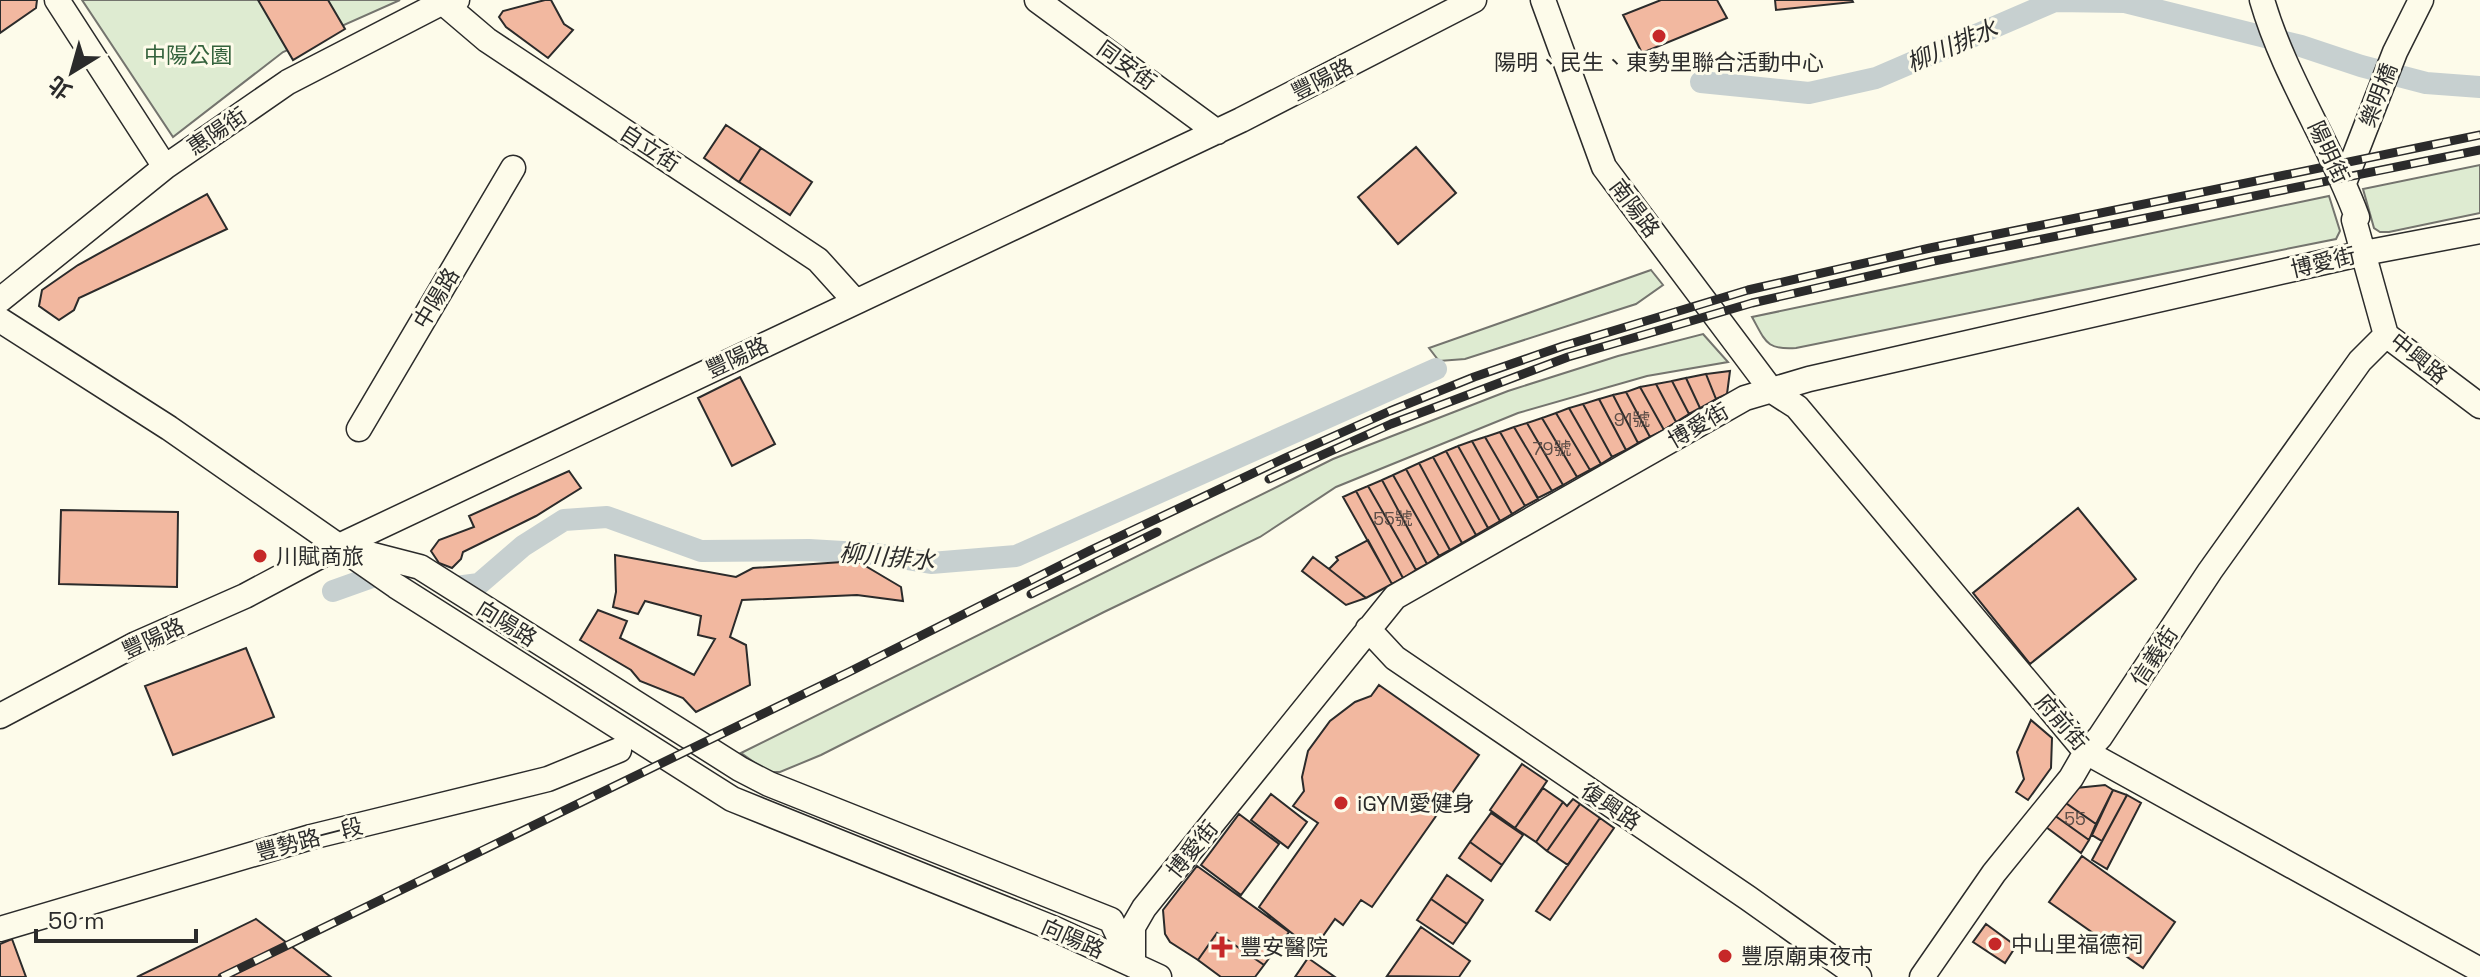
<svg xmlns="http://www.w3.org/2000/svg" width="2480" height="977" font-family="'Space Grotesk','Noto Sans TC',sans-serif">
<style>
.green{fill:#deebd1;stroke:#74746e;stroke-width:2}
.lines{fill:none;stroke-linecap:round;stroke-linejoin:round}
.canal{stroke:#c7d0d0;stroke-width:22}
.building{fill:#f2b8a0;stroke:#2b2b2b;stroke-width:2}
.minor-casing{stroke:#2b2b2b;stroke-width:27}
.minor{stroke:#fdfbea;stroke-width:24}
.rail-casing{stroke:#2b2b2b;stroke-width:9}
.rail{stroke:#fdfbea;stroke-width:6;stroke-dasharray:18;stroke-linecap:butt}
.poi-dot{fill:#c62828;stroke:#fdfbea;stroke-width:3}
.labels{text-anchor:middle;stroke-width:6;stroke-linejoin:round;paint-order:stroke}
.number-label{font-size:18px;fill:#5d4e48}
.park-label{font-size:22px;fill:#34623c;stroke:#fdfbea}
.poi-label{font-size:22px;fill:#2b2b2b;stroke:#fdfbea;text-anchor:start}
.street-label{font-size:22px;fill:#2b2b2b;stroke:#fdfbea}
.water-label{font-size:24px;font-style:italic;fill:#2b2b2b;stroke:#fdfbea}
</style>
<rect width="100%" height="100%" fill="#fdfbea"/>
<path class="green" d="M82,0H400L283,52L173,137Z
M2480,165V213L2389,232H2380L2374,228L2363,189Z
M2329,196L2340,231L2336,239L1796,348C1766,350 1766,342 1752,317Z
M1651,270L1663,285L1636,304L1465,359L1439,361L1429,348Z
M1703,334L1728,362L1647,376L1518,413L1336,487L1260,537L1104,612L821,755L780,772H768L741,753L1333,459L1508,391L1618,356Z"/>
<g class="lines">
<path class="canal" d="M1701,82L1809,93L1876,78L2055,1L2125,2L2301,46L2361,66L2426,83L2480,87
M443,581L456,587L479,584L523,546L564,520L607,517L701,551L809,550L877,554L931,563L1016,556L1436,369
M333,591L392,570"/>
</g>
<path class="building" d="M0,0H37L36,8L0,33Z
M258,0H328L345,29L293,60Z
M545,0H551L564,24L573,30L548,58L506,27L499,17L503,11Z
M1661,0H1717L1727,18L1642,53L1623,15Z
M1775,0H1852L1853,2L1776,10Z
M726,125L761,148L739,182L704,158Z
M1416,147L1456,193L1398,244L1358,197Z
M761,148L812,182L790,215L739,182Z
M207,194L227,229L79,298L74,310L59,320L39,306L42,290L78,265Z
M1730,371L1727,394L1716,399L1706,374Z
M1706,374L1716,399L1700,408L1686,378Z
M740,377L775,444L732,466L698,398Z
M1686,378L1700,408L1689,414L1672,381Z
M1672,381L1689,414L1676,422L1656,384Z
M1656,384L1676,422L1664,430L1640,387Z
M1640,387L1664,430L1650,437L1626,392Z
M1626,392L1650,437L1638,443L1613,395Z
M1613,395L1638,443L1626,450L1599,399Z
M1599,399L1626,450L1612,457L1583,404Z
M1583,404L1612,457L1601,464L1569,408Z
M1569,408L1601,464L1590,470L1556,413Z
M1556,413L1590,470L1577,477L1542,418Z
M1542,418L1577,477L1563,485L1527,423Z
M1527,423L1563,485L1552,491L1514,427Z
M1514,427L1552,491L1538,498L1500,432Z
M1500,432L1538,499L1525,506L1485,437Z
M1485,437L1525,506L1512,514L1472,441Z
M1472,441L1512,514L1500,521L1458,446Z
M1458,446L1500,521L1488,528L1446,451Z
M1446,451L1488,528L1476,535L1433,457Z
M1433,457L1476,535L1462,543L1419,463Z
M1419,463L1462,543L1450,550L1406,469Z
M1406,469L1450,550L1439,556L1393,475Z
M569,471L581,488L536,516L463,552L461,559L452,568L439,563L431,551L439,540L474,527L469,516Z
M1393,475L1439,556L1427,564L1382,480Z
M1382,480L1427,564L1416,570L1368,486Z
M1368,486L1416,570L1403,578L1356,491Z
M1356,491L1403,578L1392,584L1343,497Z
M2078,508L2136,579L2030,664L1973,593Z
M61,510L178,512L177,587L59,584Z
M1368,540L1392,584L1366,598L1329,569L1338,560L1336,557Z
M615,555L736,577L753,568L857,561L901,587L903,601L857,595L742,600L730,637L746,645L750,685L696,712L683,698L640,681L631,670L580,640L598,610L627,621L620,638L694,675L715,639L698,635L701,616L645,601L638,614L613,607L616,592Z
M1313,557L1329,569L1366,598L1346,605L1302,571Z
M246,648L274,717L173,755L145,686Z
M1379,685L1479,755L1372,907L1361,900L1343,925L1335,919L1313,950L1259,907L1318,823L1293,806L1304,791L1302,777L1308,751L1330,721L1355,702L1371,696Z
M2031,720L2052,738L2051,768L2028,800L2016,792L2024,779L2017,752Z
M1522,764L1547,781L1515,828L1490,810Z
M2105,785L2113,790L2096,824L2063,801L2076,788Z
M1543,788L1563,802L1536,842L1515,828Z
M2113,790L2127,795L2102,841L2092,835Z
M1271,794L1307,822L1288,848L1251,820Z
M2127,795L2141,803L2107,869L2092,860Z
M1573,799L1580,804L1547,851L1536,842L1563,802L1567,806Z
M2063,801L2096,824L2089,840L2054,815Z
M1580,804L1600,818L1568,865L1547,851Z
M1491,813L1523,835L1502,865L1470,842Z
M1239,814L1279,844L1241,895L1201,865Z
M2054,815L2089,840L2081,853L2046,827Z
M1600,818L1614,828L1550,920L1536,911Z
M1470,842L1502,865L1491,881L1459,858Z
M2082,856L2175,922L2143,968L2049,902Z
M1197,866L1289,932L1264,965L1217,933L1198,960L1170,942L1165,934L1163,910Z
M1447,875L1483,900L1467,924L1431,899Z
M1431,899L1467,924L1453,944L1417,920Z
M256,919L331,977H137Z
M1986,924L2016,946L2005,963L1973,942Z
M1421,927L1470,961L1459,977L1387,976Z
M1217,933L1264,965L1255,977H1221L1198,960Z
M12,939L26,977H0V944Z
M1308,958L1335,977H1295Z"/>
<g class="lines">
<defs>
<path id="minor" d="M57,0L165,167
M440,0L487,40L818,260L855,301
M1037,0L1217,132
M1543,0L1604,167L1772,391L1797,407L2086,752L2480,970
M2262,0C2284,76 2330,143 2357,217L2354,220L2386,335L2480,406
M2344,183L2395,52L2421,0
M0,300L165,167L288,82L441,3L457,0
M0,320L169,428L396,586L732,799L1055,929L1159,977
M359,429L513,168
M354,550L420,567L740,769L769,784L1111,920L1130,960
M1368,629L1395,658L1748,898L1859,977
M0,716L136,644L245,596L339,546L1241,120L1474,0
M0,929L311,837L548,779L619,750
M1133,965V927L1144,908L1395,597L1745,398L1809,379L2364,253L2480,231
M1922,977L1994,873L2071,778L2086,752L2100,737L2210,571L2360,361L2386,335"/>
</defs>
<use href="#minor" class="minor-casing"/>
<use href="#minor" class="minor"/>
<defs>
<path id="rail" d="M1269,479L1391,424L1568,357L1752,303L1934,261L2480,150
M1031,594L1157,532
M222,977L849,672L1091,550L1285,458L1390,411L1474,377L1563,346L1748,290L1930,248L2480,135"/>
</defs>
<use href="#rail" class="rail-casing"/>
<use href="#rail" class="rail"/>
</g>
<g class="poi-dot">
<circle cx="1659" cy="36" r="8"/>
<circle cx="260" cy="556" r="8"/>
<circle cx="1341" cy="803" r="8"/>
<circle cx="1995" cy="944" r="8"/>
<path d="M1218 935h8v8h8v8h-8v8h-8v-8h-8v-8h8z"/>
<circle cx="1725" cy="956" r="8"/>
</g>
<g class="labels">
<g class="number-label">
<text x="1632" y="426">91號</text>
<text x="1552" y="455">79號</text>
<text x="1393" y="525">55號</text>
<text x="2075" y="825">55</text>
</g>
<g class="park-label">
<text x="188" y="63">中陽公園</text>
</g>
<g class="poi-label">
<text x="1659" y="70" text-anchor="middle">陽明、民生、東勢里聯合活動中心</text>
<text x="276" y="564">川賦商旅</text>
<text x="1357" y="811">iGYM愛健身</text>
<text x="2011" y="952">中山里福德祠</text>
<text x="1240" y="955">豐安醫院</text>
<text x="1741" y="964">豐原廟東夜市</text>
</g>
<g class="street-label">
<text transform="translate(1127 65) rotate(36)" y="8">同安街</text>
<text transform="translate(1322 79) rotate(-27)" y="8">豐陽路</text>
<text transform="translate(2378 95) rotate(-69)" y="8">樂明橋</text>
<text transform="translate(217 131) rotate(-34)" y="8">惠陽街</text>
<text transform="translate(650 148) rotate(33)" y="8">自立街</text>
<text transform="translate(2329 152) rotate(65)" y="8">陽明街</text>
<text transform="translate(1635 208) rotate(53)" y="8">南陽路</text>
<text transform="translate(2323 262) rotate(-13)" y="8">博愛街</text>
<text transform="translate(436 298) rotate(-59)" y="8">中陽路</text>
<text transform="translate(737 357) rotate(-25)" y="8">豐陽路</text>
<text transform="translate(2419 358) rotate(39)" y="8">中興路</text>
<text transform="translate(1698 425) rotate(-30)" y="8">博愛街</text>
<text transform="translate(507 623) rotate(32)" y="8">向陽路</text>
<text transform="translate(153 638) rotate(-25)" y="8">豐陽路</text>
<text transform="translate(2154 656) rotate(-57)" y="8">信義街</text>
<text transform="translate(2062 722) rotate(49)" y="8">府前街</text>
<text transform="translate(1611 806) rotate(34)" y="8">復興路</text>
<text transform="translate(309 839) rotate(-15)" y="8">豐勢路一段</text>
<text transform="translate(1192 849) rotate(-51)" y="8">博愛街</text>
<text transform="translate(1073 938) rotate(24)" y="8">向陽路</text>
</g>
<g class="water-label">
<text transform="translate(1952 46) rotate(-23)" y="8">柳川排水</text>
<text transform="translate(887 557) rotate(5)" y="8">柳川排水</text>
</g>
</g>
<g transform="translate(72 72) rotate(217)" stroke="#fdfbea" stroke-width="6" paint-order="stroke">
<path d="M0-6L14 30L0 20L-14 30Z" fill="#2b2b2b"/>
<text y="-12" font-size="22" font-weight="bold" text-anchor="middle" fill="#2b2b2b">北</text>
</g>
<path d="M36 929v12h160v-12" fill="none" stroke="#2b2b2b" stroke-width="4"/>
<text x="48" y="929" font-size="24" fill="#2b2b2b" stroke="#fdfbea" stroke-width="6" paint-order="stroke">50 m</text>
</svg>
